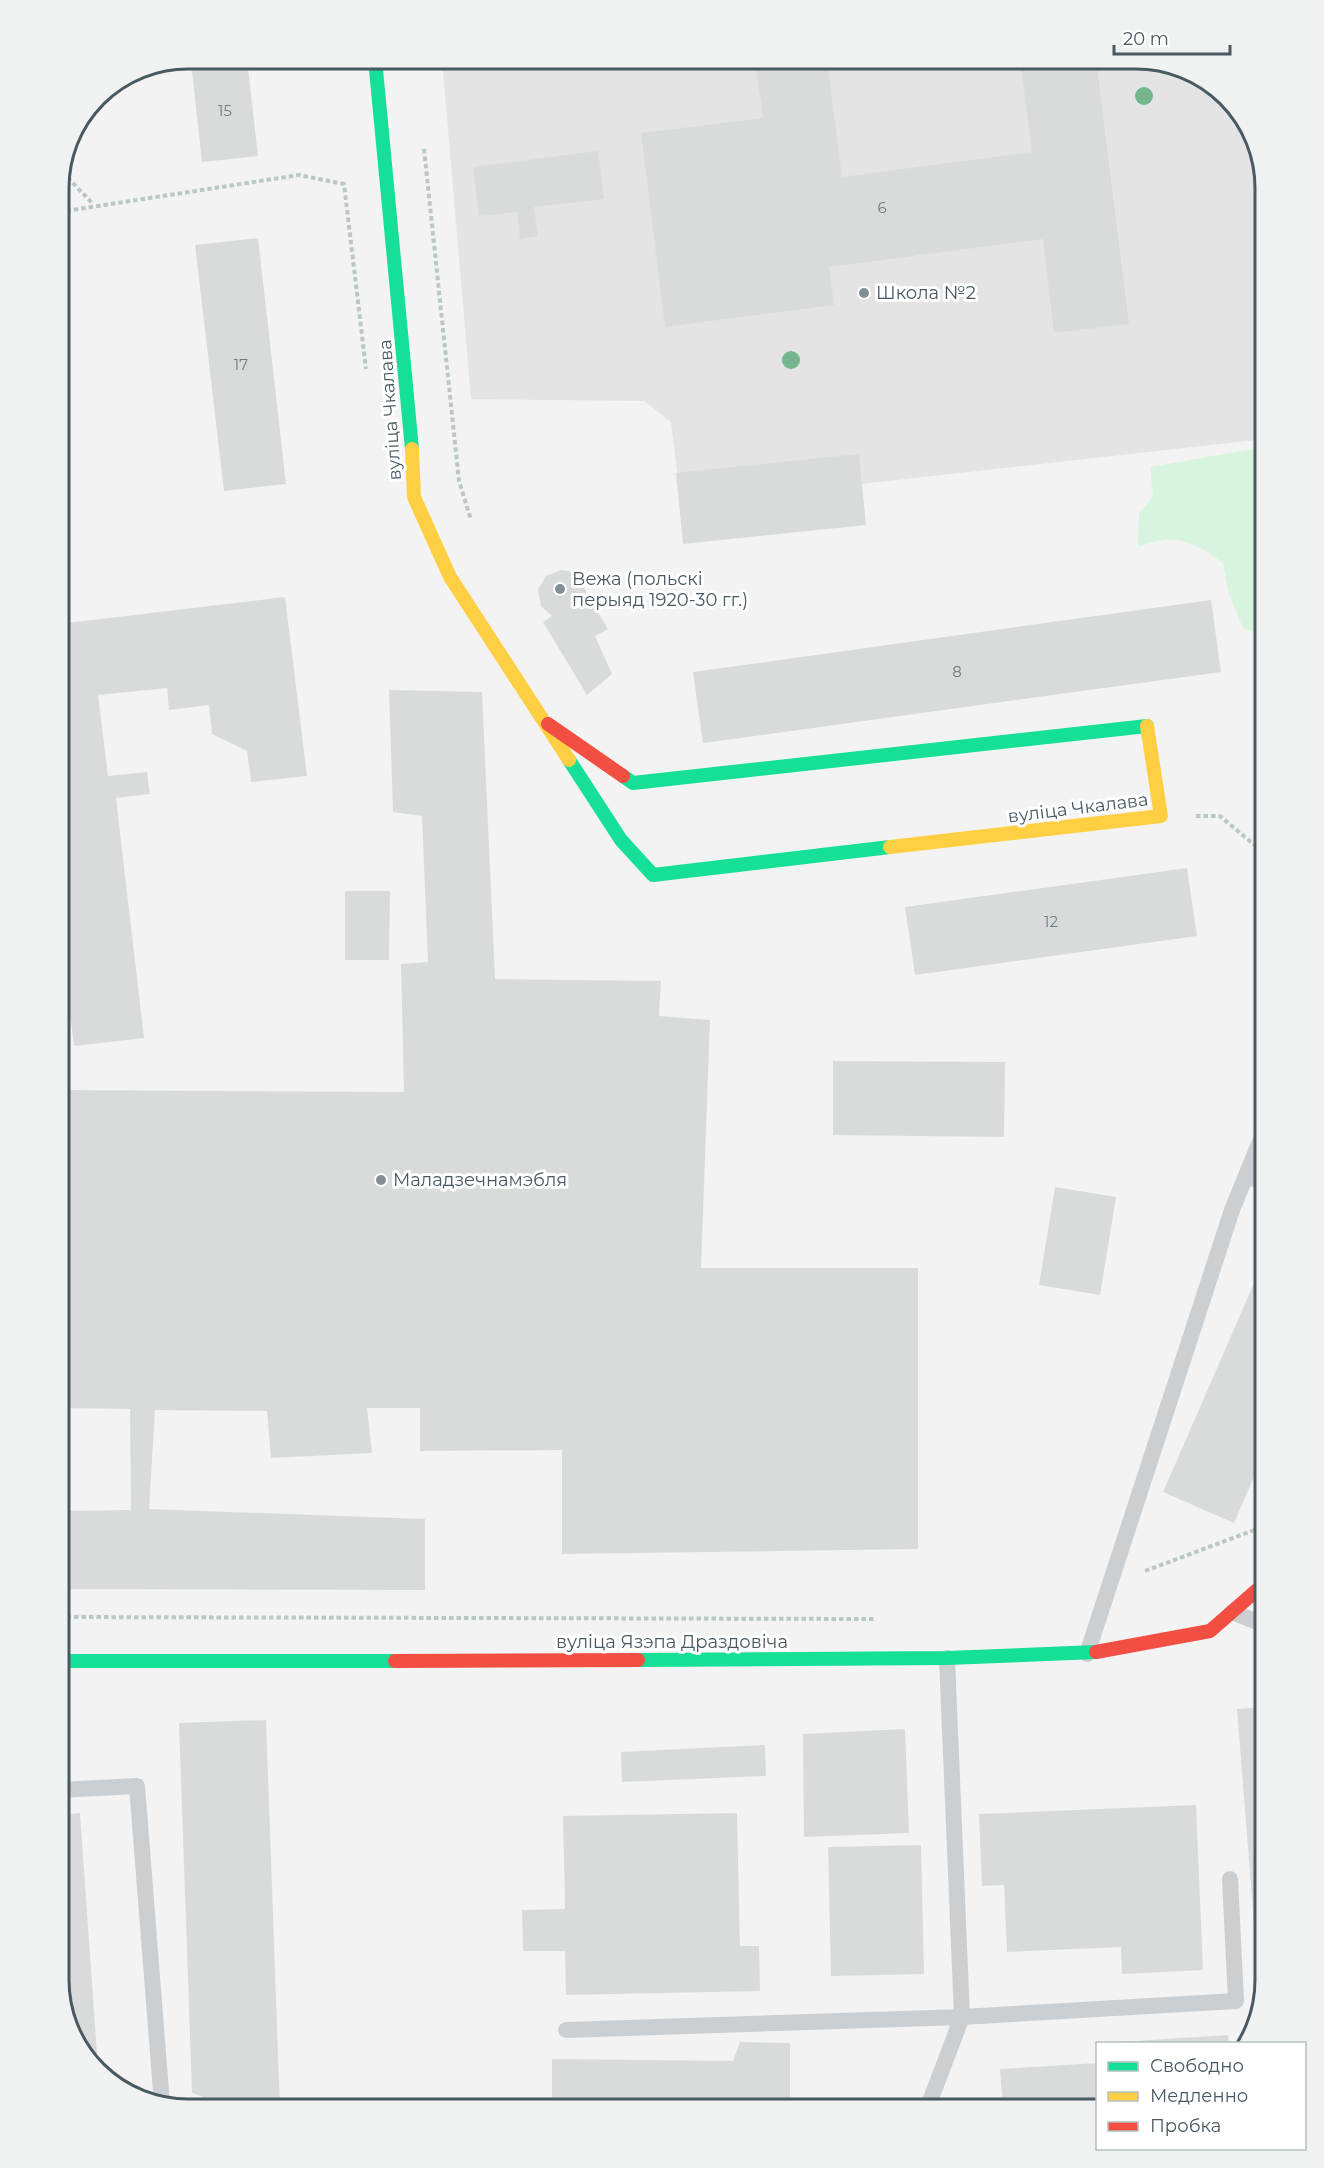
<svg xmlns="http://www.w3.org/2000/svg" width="1324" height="2168" font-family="Montserrat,sans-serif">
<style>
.education{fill:#e4e4e5}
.green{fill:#d6f4de}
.building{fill:#d9dbdb}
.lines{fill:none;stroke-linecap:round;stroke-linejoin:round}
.path{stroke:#bac8c2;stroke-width:4;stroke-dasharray:4.5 3;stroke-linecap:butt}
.lane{stroke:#cccfd2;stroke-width:16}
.fast{stroke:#16e098;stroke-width:14}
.slow{stroke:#ffcf43;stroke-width:14}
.jam{stroke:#f24e42;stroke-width:14}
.tree{fill:#76b68e}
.poi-dot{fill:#848f94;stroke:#fff;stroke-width:2}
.labels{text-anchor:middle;stroke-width:6;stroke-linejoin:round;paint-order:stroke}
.number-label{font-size:15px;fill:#6e7b81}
.poi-label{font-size:18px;fill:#485961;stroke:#fff;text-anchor:start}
.street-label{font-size:18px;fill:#485961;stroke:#fff}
.rim{fill:none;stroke:#485961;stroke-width:3}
</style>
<rect width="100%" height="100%" fill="#f3f3f3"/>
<path class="education" d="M442,59H1145L1208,80L1252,130L1265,188V439L681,504L671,422L644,401L471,399Z"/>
<path class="green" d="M1265,447V636L1243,628L1228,591L1223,563C1192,540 1176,533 1138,547L1139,513L1153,497L1150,467Z"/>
<path class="building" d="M188,59H247L258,156L202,162L191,62H168Z
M755,59H827L842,177L1032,152L1020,59H1096L1129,324L1054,333L1043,239L829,267L834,305L665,327L641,133L763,118Z
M598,151L604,199L534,207L538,236L520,239L517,212L479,216L473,167Z
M258,238L286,484L224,491L195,245Z
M859,454L866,525L683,544L676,473Z
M561,570L569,571L582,580L587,595L608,629L595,636L612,674L587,695L543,622L552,616L541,606L538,590L546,576Z
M285,597L307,776L251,782L247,751L212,734L209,705L169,710L167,688L98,695L108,776L147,772L150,794L116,798L144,1038L74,1046L59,921V624Z
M1211,600L1221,672L703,743L693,672Z
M389,690L482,692L495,979L661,981L659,1016L710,1020L701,1268H918V1549L562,1554V1450L420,1451V1408H367L372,1453L271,1458L267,1411L155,1410L149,1509L425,1519V1590L59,1589V1511L131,1510L130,1409L59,1408V1090L404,1092L401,964L428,962L422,816L393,812Z
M1187,868L1197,936L915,975L905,907Z
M345,891H390L389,960H345Z
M833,1061L1005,1062L1004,1137L833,1135Z
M1055,1187L1116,1197L1100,1295L1039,1285Z
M1265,1258V1451L1234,1523L1163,1492Z
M1265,1707V1981L1260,2000L1237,1709Z
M266,1720L280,2109H206V2098L192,2093L179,1723Z
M905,1729L909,1833L804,1837L803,1734Z
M765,1745L766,1776L622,1782L621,1752Z
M1196,1805L1203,1970L1122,1974L1121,1947L1007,1952L1004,1885L982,1886L979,1814Z
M80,1813L98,2068L72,2038L58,1980L59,1815Z
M737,1813L740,1946H759L760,1991L566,1995L565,1951H523L522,1910L565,1909L563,1816Z
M921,1845L924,1974L831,1976L828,1847Z
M1228,2035L1229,2044H1119V2042Z
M740,2042L790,2043V2109H552V2059L733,2061Z
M1098,2063V2104L1003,2109L1000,2069Z"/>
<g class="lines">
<path class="path" d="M424,149L459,481L471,520
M59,180H70L93,204
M59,212L299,175L344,184L366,369
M1196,816H1220L1265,854
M1145,1571L1265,1526
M59,1617L874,1619"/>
<path class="lane" d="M1247,1175L1265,1184
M1232,1612L1265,1625
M1087,1654L1232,1210L1265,1129
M59,1790L137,1786L162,2104
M566,2030L962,2017L1236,2001L1230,1879
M927,2109L962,2017L947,1658"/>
<path class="fast" d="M375,59L412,449
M569,760L621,840L653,875L890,847
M623,776L633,783L1147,726
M638,1660L947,1658L1096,1652
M59,1661H395"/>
<path class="slow" d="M412,449L414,497L450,577L569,760
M890,847L1161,816L1147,726"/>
<path class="jam" d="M548,724L623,776
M1096,1652L1210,1631L1265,1583
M395,1661L638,1660"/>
</g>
<g class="tree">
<circle cx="1144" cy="96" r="9"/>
<circle cx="791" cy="360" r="9"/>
</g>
<g class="poi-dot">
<circle cx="864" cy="293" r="6"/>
<circle cx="560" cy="589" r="6"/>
<circle cx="381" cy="1180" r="6"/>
</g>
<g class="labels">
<g class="number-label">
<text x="225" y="116">15</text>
<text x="882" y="213">6</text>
<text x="241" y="370">17</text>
<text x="957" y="677">8</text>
<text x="1051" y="927">12</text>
</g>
<g class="poi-label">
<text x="876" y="299">Школа №2</text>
<text x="572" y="585">Вежа (польскі<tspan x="572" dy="21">перыяд 1920-30 гг.)</tspan></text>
<text x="393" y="1186">Маладзечнамэбля</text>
</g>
<g class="street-label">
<text transform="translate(390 410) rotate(-94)" y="6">вуліца Чкалава</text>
<text transform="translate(1078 808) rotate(-7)" y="6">вуліца Чкалава</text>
<text x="672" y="1648">вуліца Язэпа Драздовіча</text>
</g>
</g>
<path d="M0 0H1324V2168H0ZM188 69H1136A119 119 0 0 1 1255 188V1980A119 119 0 0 1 1136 2099H188A119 119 0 0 1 69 1980V188A119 119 0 0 1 188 69Z" fill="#f0f2f2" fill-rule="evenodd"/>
<path class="rim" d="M188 69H1136A119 119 0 0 1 1255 188V1980A119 119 0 0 1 1136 2099H188A119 119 0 0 1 69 1980V188A119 119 0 0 1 188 69Z"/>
<rect x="1096" y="2042" width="210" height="108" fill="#ffffff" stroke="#b6bdc0" stroke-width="1.5"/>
<rect x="1108" y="2062" width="30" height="9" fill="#16e098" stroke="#b6bdc0" stroke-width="1.5"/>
<text x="1150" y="2072" font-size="18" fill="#485961">Свободно</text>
<rect x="1108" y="2092" width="30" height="9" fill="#ffcf43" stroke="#b6bdc0" stroke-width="1.5"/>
<text x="1150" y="2102" font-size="18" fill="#485961">Медленно</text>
<rect x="1108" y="2122" width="30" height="9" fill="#f24e42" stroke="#b6bdc0" stroke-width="1.5"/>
<text x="1150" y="2132" font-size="18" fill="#485961">Пробка</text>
<path d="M1114 45v9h116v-9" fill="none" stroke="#485961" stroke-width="3"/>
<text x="1123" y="45" font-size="18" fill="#485961" stroke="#ffffff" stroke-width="4.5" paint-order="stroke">20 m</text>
</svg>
